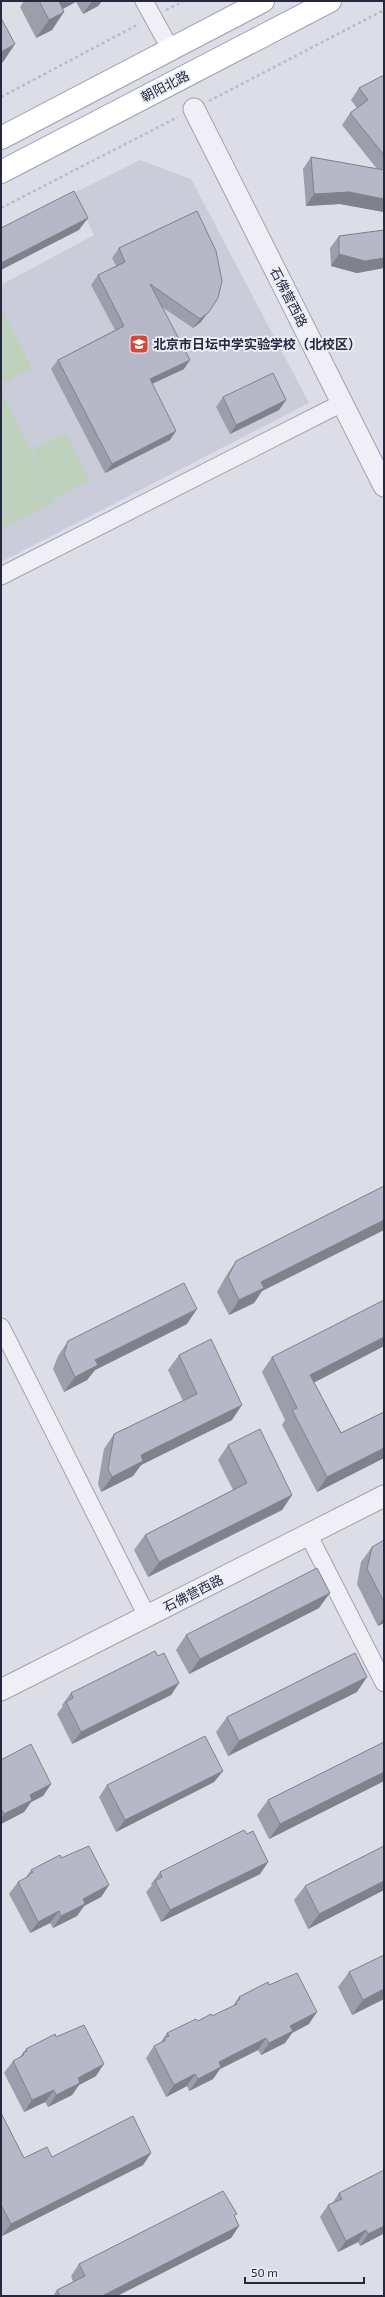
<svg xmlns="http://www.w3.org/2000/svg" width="385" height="2297" font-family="'Exo 2','Noto Sans SC',sans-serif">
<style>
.built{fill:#caccd9}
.green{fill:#bdd1bd}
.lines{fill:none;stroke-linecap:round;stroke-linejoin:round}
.minor-casing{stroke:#a1a3b1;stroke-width:19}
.tertiary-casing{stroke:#a1a3b1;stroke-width:23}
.primary-casing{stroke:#9b9fb3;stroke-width:24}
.path{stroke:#babbc5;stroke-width:2.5;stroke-dasharray:3 3;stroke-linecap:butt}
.minor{stroke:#efeff5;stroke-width:17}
.tertiary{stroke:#efeff5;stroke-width:21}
.primary{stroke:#fff;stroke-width:22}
.wall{fill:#9d9eab}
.shaded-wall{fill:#7f818b}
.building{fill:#b6b8c7;stroke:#7f818b}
.labels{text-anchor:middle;stroke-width:4;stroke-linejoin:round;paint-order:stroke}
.street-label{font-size:13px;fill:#25283e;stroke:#ebedf5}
.poi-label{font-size:13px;font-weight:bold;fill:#25283e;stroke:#ebedf5;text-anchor:start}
</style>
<rect width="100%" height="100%" fill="#dcdde7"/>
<path class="built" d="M140,160L191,179L309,403L1,562V285L94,235L74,193Z"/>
<path class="green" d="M1,308L32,368L1,384Z
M1,390L56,501L1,530Z
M66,433L90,481L56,498L32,449Z"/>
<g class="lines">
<defs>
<path id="minor" d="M144,1L171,50
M1,576L342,403
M1,1327L147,1616
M308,1534L384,1683"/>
<path id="tertiary" d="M194,109L384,486
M1,1690L384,1496"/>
<path id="primary" d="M1,138L263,1
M1,172L330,1"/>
</defs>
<use href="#minor" class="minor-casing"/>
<use href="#tertiary" class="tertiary-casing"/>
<use href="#primary" class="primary-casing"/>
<path class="path" d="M166,10L184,1
M1,97L139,24
M209,101L384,10
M1,208L178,117"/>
<use href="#minor" class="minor"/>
<use href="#tertiary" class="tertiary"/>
<use href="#primary" class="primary"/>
</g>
<path class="wall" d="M24,1H102L98,6L83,14L76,2L63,9L52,30L36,38L20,7Z
M384,75V212L340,204L306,206L303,169L311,157L377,169L342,125L350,113L357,108L351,100L359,88Z
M197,211L201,322L193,328L162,307L184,369L152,384L170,440L105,473L51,369L58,360L115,330L91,285L98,275L116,266L112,258L119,248Z
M384,230V268L357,273L331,266L330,248L339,236Z
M223,397L286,400L279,410L230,434L216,407Z
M384,1186V1230L262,1291L254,1303L229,1315L217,1292L226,1276L236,1261Z
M187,1324L95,1370L87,1380L64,1392L53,1369L58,1356L68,1341Z
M384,1346L314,1382L341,1433L384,1412V1458L317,1492L282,1425L285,1420L262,1372L272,1357Z
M179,1355L232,1420L141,1465L133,1476L101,1492L98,1484L104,1449L114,1434L183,1401L168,1370Z
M228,1445L292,1495L282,1510L148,1577L134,1550L145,1535L233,1490L218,1460Z
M384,1540V1623L378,1626L357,1584L361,1562L372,1547Z
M319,1608L189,1674L176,1650L186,1635Z
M158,1656L179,1683L171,1695L72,1744L57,1714L63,1706L62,1705L71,1693Z
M357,1692L228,1756L216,1732L227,1717Z
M384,1742V1781L269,1839L257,1815L268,1800Z
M1,1760L51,1784L43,1796L31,1802L24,1812L1,1824Z
M223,1771L214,1782L116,1832L99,1797L107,1785Z
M247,1834L268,1862L260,1874L161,1922L146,1892L152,1885L151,1884L160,1872Z
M384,1846V1890L308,1929L294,1900L305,1886Z
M61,1858L109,1885L101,1897L84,1906L77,1916L53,1928L50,1923L30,1933L9,1894L18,1882L25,1879L31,1870Z
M384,1955V1999L352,2015L338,1987L349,1972Z
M269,1985L309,2024L292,2033L285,2043L261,2055L258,2050L220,2069L213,2079L189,2091L187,2086L166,2097L146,2058L154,2046L161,2042L167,2033L198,2021L212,2016L233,2006L239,1997Z
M56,2037L96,2076L79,2085L72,2095L48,2107L45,2102L24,2112L4,2073L13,2061L20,2057L26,2049Z
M1,2113L24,2158L151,2153L143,2165L2,2236L1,2233Z
M339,2193L383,2234L360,2246L358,2242L338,2252L320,2217L328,2205L332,2204Z
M234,2217L239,2226L231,2238L117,2296H53L57,2290L73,2282L71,2276L79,2264Z"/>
<path class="shaded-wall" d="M58,1H77L48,17Z
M92,1H102L98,6L83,14Z
M64,12L52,30L36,38L49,20Z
M15,44L3,62L1,63V52Z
M349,192L384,199V212L340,204L306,206L314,194Z
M88,218L79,230L1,270V263Z
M339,254L384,258V268L357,273L331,266Z
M218,298L201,322L193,328L200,319Z
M190,360L184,369L143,388L150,379Z
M286,400L279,410L230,434L236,425Z
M176,431L170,440L105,473L112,464Z
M384,1220V1230L262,1291L254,1303L229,1315L239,1300L261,1282Z
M197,1309L187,1324L95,1370L87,1380L64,1392L75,1377L95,1360Z
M384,1337V1346L300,1390L310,1375Z
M242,1405L232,1420L141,1465L133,1476L101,1492L112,1477L141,1455Z
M384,1448V1458L317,1492L327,1477Z
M292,1495L282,1510L148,1577L159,1562Z
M330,1593L319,1608L189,1674L200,1659Z
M384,1618V1623L378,1626Z
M367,1677L357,1692L228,1756L239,1741Z
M179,1683L171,1695L72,1744L81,1732Z
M223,1771L214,1782L116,1832L125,1820Z
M384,1772V1781L269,1839L280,1824Z
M51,1784L43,1796L31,1802L24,1812L1,1824V1819L4,1814L30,1795Z
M268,1862L260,1874L161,1922L170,1910Z
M384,1881V1890L308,1929L319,1914Z
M109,1885L101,1897L84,1906L77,1916L53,1928L61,1916L83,1899Z
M59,1911L50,1923L30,1933L38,1922Z
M384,1989V1999L352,2015L363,2000Z
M317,2012L309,2024L292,2033L285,2043L261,2055L269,2043L290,2026Z
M266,2038L258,2050L220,2069L213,2079L189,2091L198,2079L219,2062Z
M104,2064L96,2076L79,2085L72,2095L48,2107L56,2095L78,2078Z
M195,2074L187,2086L166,2097L174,2085Z
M54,2090L45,2102L24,2112L32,2100Z
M151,2153L143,2165L2,2236L11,2224Z
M239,2226L231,2238L117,2296H102Z
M384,2226V2233L383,2234L360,2246L368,2234Z
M366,2230L358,2242L338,2252L346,2241Z"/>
<path class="building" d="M39,1H59L64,12L49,20Z
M1,18L15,44L1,52Z
M384,75V155L350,113L368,100L359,88Z
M311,157L384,170V199L349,192L314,194Z
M74,191L88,218L1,263V228Z
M197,211L216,251L222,281L218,298L208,313L200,319L150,284L190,360L150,379L176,431L112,464L58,360L124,326L98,275L125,262L119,248Z
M384,230V258L365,261L339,254V236Z
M273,373L286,400L236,425L223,397Z
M384,1186V1220L261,1282L264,1288L239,1300L228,1277L236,1261Z
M184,1283L197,1309L95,1360L98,1365L75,1377L64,1354L68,1341Z
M384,1300V1337L310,1375L341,1433L384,1412V1448L327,1477L292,1410L297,1408L272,1357Z
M211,1339L242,1405L141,1455L143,1461L112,1477L108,1469L114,1434L197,1394L179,1355Z
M260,1429L292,1495L159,1562L145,1535L247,1483L228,1445Z
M384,1540V1602L367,1569L372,1547Z
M317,1568L330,1593L200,1659L186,1635Z
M155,1651L158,1656L164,1653L179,1683L81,1732L66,1702L73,1698L71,1693Z
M355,1653L367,1677L239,1741L227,1717Z
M205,1736L223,1771L125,1820L107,1785Z
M384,1742V1772L280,1824L268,1800Z
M31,1744L51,1784L30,1795L32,1800L4,1814L1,1809V1760Z
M244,1830L247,1834L253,1831L268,1862L170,1910L155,1881L162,1877L160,1872Z
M89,1846L109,1885L83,1899L85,1904L61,1916L59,1911L38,1922L18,1882L29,1876L28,1875L33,1872L31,1870L60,1855L61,1858Z
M384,1846V1881L319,1914L305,1886Z
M384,1955V1989L363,2000L349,1972Z
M297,1973L317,2012L290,2026L293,2031L269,2043L266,2038L219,2062L221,2067L198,2079L195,2074L174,2085L154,2046L166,2040L164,2038L169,2036L167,2033L196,2019L198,2021L211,2014L212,2016L237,2004L236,2002L240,1999L239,1997L268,1982L269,1985Z
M84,2025L104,2064L78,2078L80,2083L56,2095L54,2090L32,2100L13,2061L24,2055L23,2053L27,2051L26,2049L55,2034L56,2037Z
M1,2113L24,2158L47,2147L52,2157L133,2116L151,2153L11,2224L1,2205Z
M384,2170V2226L368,2234L366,2230L346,2241L328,2205L342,2199L339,2193Z
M223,2191L237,2214L234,2215L239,2226L102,2296H60L57,2290L85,2276L79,2264Z"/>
<defs>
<symbol id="school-square" viewBox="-11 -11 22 22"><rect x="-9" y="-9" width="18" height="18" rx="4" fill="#d3483a" stroke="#ebedf5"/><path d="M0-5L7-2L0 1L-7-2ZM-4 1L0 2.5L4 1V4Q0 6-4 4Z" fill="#fff"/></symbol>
</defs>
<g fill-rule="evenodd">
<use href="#school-square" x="128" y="333" width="22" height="22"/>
</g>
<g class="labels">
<g class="street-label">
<text transform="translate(165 86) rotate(-27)" y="5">朝阳北路</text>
<text transform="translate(289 297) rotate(63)" y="5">石佛营西路</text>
<text transform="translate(193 1593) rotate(-27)" y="5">石佛营西路</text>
</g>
<g class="poi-label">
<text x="153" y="349">北京市日坛中学实验学校（北校区）</text>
</g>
</g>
<rect width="385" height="2297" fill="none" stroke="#25283e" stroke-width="4"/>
<path d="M245 2277v6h119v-6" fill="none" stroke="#25283e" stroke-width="2"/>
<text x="251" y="2277" font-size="12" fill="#25283e" stroke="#ebedf5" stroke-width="3" paint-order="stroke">50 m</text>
</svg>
